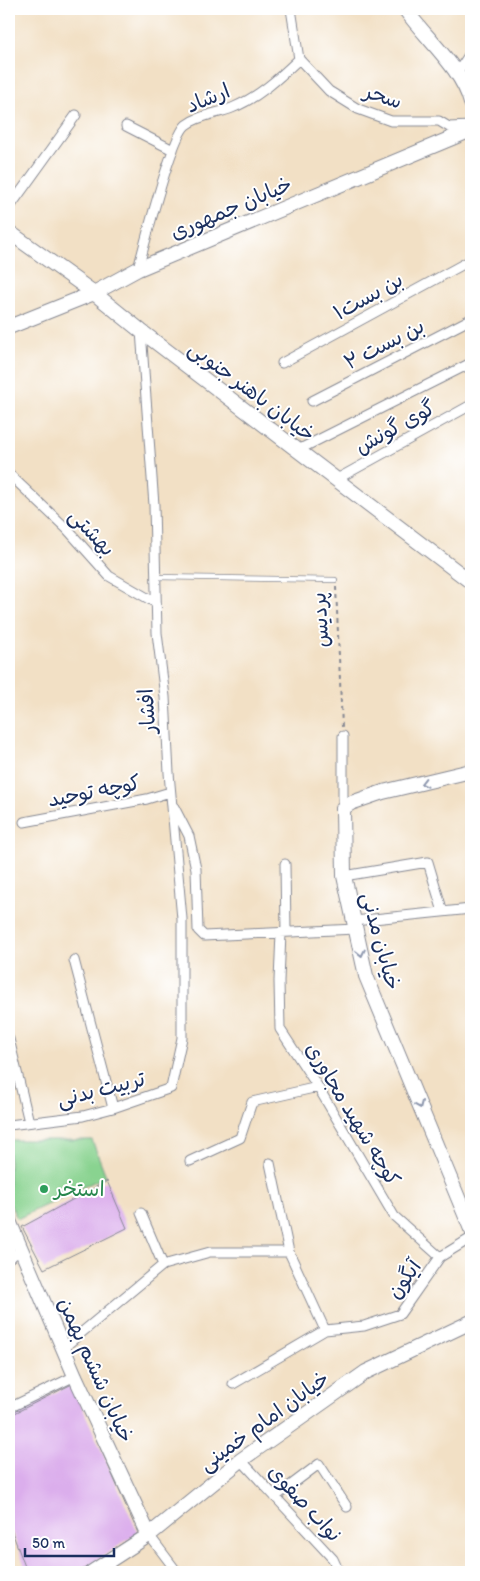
<svg xmlns="http://www.w3.org/2000/svg" width="480" height="1581" font-family="Itim,'Playpen Sans Arabic',sans-serif">
<style>
.green{fill:#89d390;stroke:#528177}
.building{fill:#dbaeec}
.lines{fill:none;stroke-linecap:round;stroke-linejoin:round}
.lane-casing{stroke:#868892;stroke-width:6}
.street-casing{stroke:#868892;stroke-width:11}
.secondary-casing{stroke:#868892;stroke-width:16}
.path{stroke:#868892;stroke-width:2;stroke-dasharray:4 4;stroke-linecap:butt}
.lane{stroke:#fff;stroke-width:4.5}
.street{stroke:#fff;stroke-width:9}
.secondary{stroke:#fff;stroke-width:14}
.oneway{stroke:#8d97ae}
.leisure-dot{fill:#2e9e5b;stroke:#fff;stroke-width:2}
.labels{text-anchor:middle;stroke-width:4;stroke-linejoin:round;paint-order:stroke}
.street-label{font-size:21px;fill:#1b2f5e;stroke:#fff}
.leisure-label{font-size:21px;fill:#27864d;stroke:#fff;text-anchor:start}
</style>
<rect width="100%" height="100%" fill="#fff"/>
<filter id="ink" filterUnits="userSpaceOnUse"><feTurbulence type="fractalNoise" baseFrequency=".02" numOctaves="2"/><feDisplacementMap in="SourceGraphic" scale="10" xChannelSelector="R" yChannelSelector="G"/><feConvolveMatrix kernelMatrix="1 2 1 2 8 2 1 2 1" color-interpolation-filters="sRGB"/></filter>
<filter id="wash" filterUnits="userSpaceOnUse"><feTurbulence type="fractalNoise" baseFrequency=".0096" numOctaves="4" result="noise"/><feDisplacementMap in="SourceGraphic" scale="20" xChannelSelector="R" yChannelSelector="G"/><feGaussianBlur stdDeviation="1.12" result="paint"/><feColorMatrix in="noise" values="0 0 0 0 0 0 0 0 0 0 0 0 0 0 0 0 0 1.4 0 .05"/><feComposite in="paint" operator="in"/></filter>
<g filter="url(#wash)">
<rect width="100%" height="100%" fill="#f2e0c5"/>
<path class="green" d="M9,1140H92L106,1176L17,1219L9,1201Z"/>
<g id="blocks">
<path class="building" d="M107,1181L127,1228L44,1269L22,1227Z
M72,1384L138,1533L79,1572H27L9,1524V1416Z"/>
</g>
</g>
<g filter="url(#ink)">
<use href="#blocks" fill-opacity="0" stroke="#868892" stroke-width="1"/>
<g class="lines">
<defs>
<path id="lane" d="M156,577L335,580"/>
<path id="street" d="M299,59L329,91L358,109L391,121H439L449,127L471,126
M457,73L471,52
M126,126L173,150
M9,208L76,115
M138,269C144,246 172,136 186,125C199,115 217,114 232,108C259,97 278,79 299,59L291,9
M282,363L471,260
M312,401L471,319
M298,450L471,363
M9,474L67,529L109,576L156,603
M337,479L471,405
M343,736V808
M174,807L189,836L196,869L198,930L204,936L356,929
M24,822L147,799L170,792
M285,864L286,932
M344,876L428,862L443,912
M354,921L471,909
M281,933L279,981L280,1029L318,1087L394,1216L440,1257L471,1238
M74,960L113,1108
M9,1039L29,1122
M9,1125L83,1116L113,1108L171,1088L182,1038V919L169,773L165,697L157,633L154,505L141,331
M190,1161L240,1138L252,1102L318,1087
M270,1163L289,1252
M141,1213L163,1265
M9,1258L21,1250
M63,1348L163,1265L210,1252H289L325,1330L364,1326L400,1314L440,1257
M233,1384L325,1330
M9,1408L75,1376
M241,1460L333,1559L339,1572
M275,1497L319,1464L347,1507
M149,1535L177,1572"/>
<path id="secondary" d="M405,9C426,39 462,68 471,103
M9,232L94,293L141,331L471,582
M9,327L94,293L138,269L471,130
M471,771L383,792L351,803L343,808L344,876L366,976L471,1229
M9,1221L75,1376L149,1535
M92,1572L149,1535L241,1460L366,1372L471,1322"/>
</defs>
<use href="#lane" class="lane-casing"/>
<use href="#street" class="street-casing"/>
<use href="#secondary" class="secondary-casing"/>
<path class="path" d="M336,587L342,727"/>
<use href="#lane" class="lane"/>
<use href="#street" class="street"/>
<use href="#secondary" class="secondary"/>
</g>
<defs><path id="oneway-chevron" d="M-2-3.5L2.5 0L-2 3.5" fill="none" stroke-width="1.6" stroke-linecap="round" stroke-linejoin="round" transform="scale(1.25)"/></defs>
<g class="oneway">
<use href="#oneway-chevron" transform="translate(424 783) rotate(166)"/>
<use href="#oneway-chevron" transform="translate(361 953) rotate(78)"/>
<use href="#oneway-chevron" transform="translate(419 1105) rotate(67)"/>
</g>
</g>
<circle class="leisure-dot" cx="44" cy="1189" r="5"/>
<g class="labels">
<g class="street-label">
<text transform="translate(383 96) rotate(18)" y="7">سحر</text>
<text transform="translate(208 98) rotate(-22)" y="7">ارشاد</text>
<text transform="translate(231 208) rotate(-23)" y="7">خیابان جمهوری</text>
<text transform="translate(368 296) rotate(-29)" y="7">بن بست۱</text>
<text transform="translate(384 344) rotate(-27)" y="7">بن بست ۲</text>
<text transform="translate(252 391) rotate(37)" y="7">خیابان باهنر جنوبی</text>
<text transform="translate(395 427) rotate(-29)" y="7">گوی گونش</text>
<text transform="translate(92 532) rotate(47)" y="7">بهشتی</text>
<text transform="translate(320 620) rotate(-93)" y="7">پردیس</text>
<text transform="translate(147 711) rotate(-94)" y="7">افشار</text>
<text transform="translate(94 791) rotate(-11)" y="7">کوچه توحید</text>
<text transform="translate(381 941) rotate(75)" y="7">خیابان مدنی</text>
<text transform="translate(101 1089) rotate(-14)" y="7">تربیت بدنی</text>
<text transform="translate(353 1114) rotate(59)" y="7">کوچه شهید مجاوری</text>
<text transform="translate(404 1279) rotate(-54)" y="7">آیگون</text>
<text transform="translate(96 1370) rotate(66)" y="7">خیابان ششم بهمن</text>
<text transform="translate(264 1421) rotate(-36)" y="7">خیابان امام خمینی</text>
<text transform="translate(305 1503) rotate(47)" y="7">نواب صفوی</text>
</g>
<g class="leisure-label">
<text x="54" y="1196">استخر</text>
</g>
</g>
<rect width="480" height="1581" fill="none" stroke="#fff" stroke-width="30"/>
<path d="M25 1548v8h89v-8" fill="none" stroke="#1b2f5e" stroke-width="2.5"/>
<text x="32" y="1548" font-size="15" fill="#1b2f5e" stroke="#ffffff" stroke-width="4" paint-order="stroke">50 m</text>
</svg>
